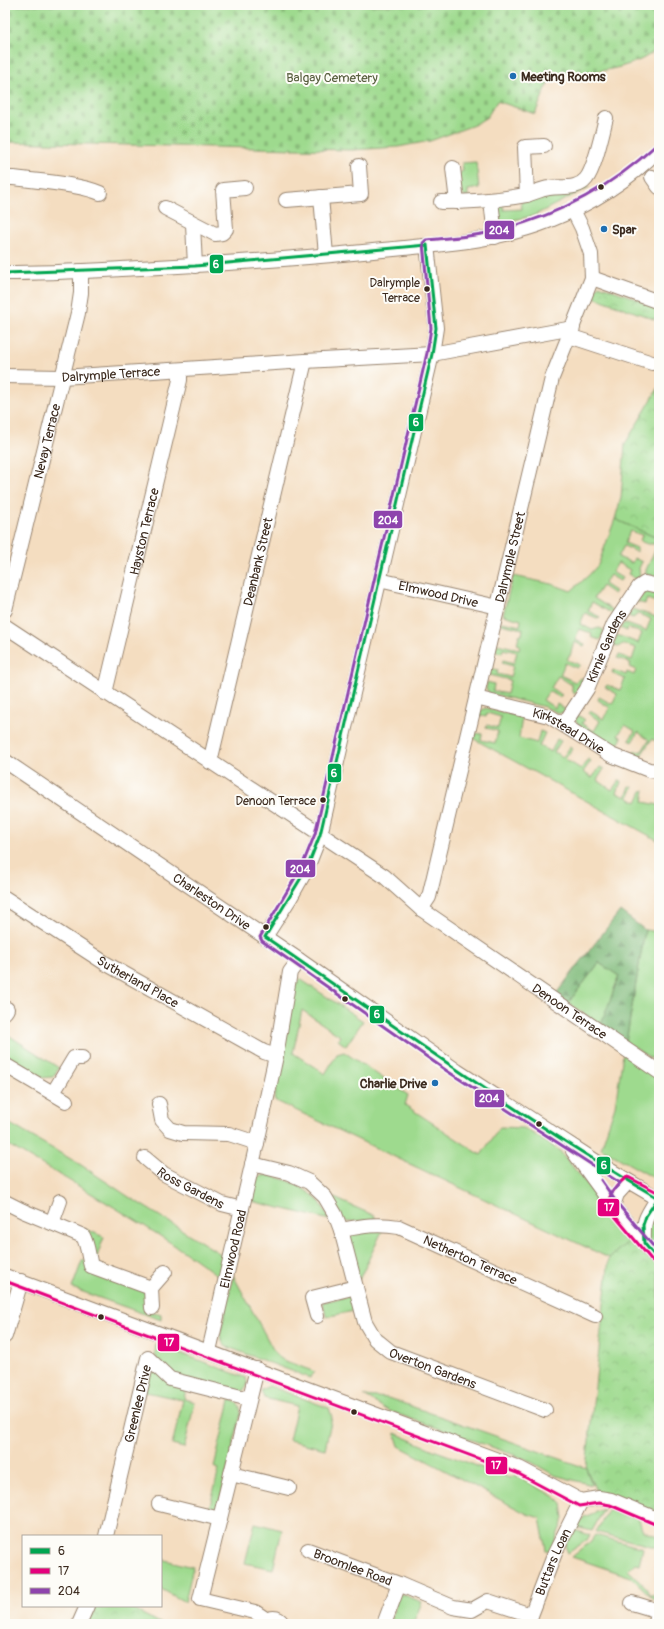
<svg xmlns="http://www.w3.org/2000/svg" width="664" height="1629" font-family="Pangolin,sans-serif">
<style>
.green{fill:#9eda8e;stroke:#6c8256}
.forest{fill:url(#forest-firs);stroke:#5c724c}
.cemetery{fill:url(#cemetery-stones);stroke:#6c8256}
.park{fill:url(#park-crowns);stroke:#6c8256}
.lines{fill:none;stroke-linecap:round;stroke-linejoin:round}
.minor-casing{stroke:#98846f;stroke-width:16}
.minor{stroke:#fff;stroke-width:14}
.bus-1-casing{stroke:#fdfcf7;stroke-width:6}
.bus-2-casing{stroke:#fdfcf7;stroke-width:6}
.bus-3-casing{stroke:#fdfcf7;stroke-width:6}
.bus-1{stroke:#00a651;stroke-width:3}
.bus-2{stroke:#e5007d;stroke-width:3}
.bus-3{stroke:#8e44ad;stroke-width:3}
.poi-dot{fill:#1f6fb2;stroke:#fdfcf7;stroke-width:1.5}
.bus-dot{fill:#3b2a1e;stroke:#fdfcf7;stroke-width:1.5}
.labels{text-anchor:middle;stroke-width:4;stroke-linejoin:round;paint-order:stroke}
.bus-label{font-size:12px;fill:#3b2a1e;stroke:#fdfcf7;text-anchor:end}
.poi-label{font-size:13px;font-weight:bold;fill:#3b2a1e;stroke:#fdfcf7;text-anchor:start}
.park-label{font-size:13px;fill:#595f40;stroke:#fdfcf7}
.street-label{font-size:13px;fill:#3b2a1e;stroke:#fdfcf7}
.line-badge{stroke:#fdfcf7;stroke-width:1.5}
.badge-label{font-size:11px;text-anchor:middle;font-weight:bold;fill:#fff}
</style>
<defs>
<pattern id="forest-firs" width="22" height="20" patternUnits="userSpaceOnUse"><rect width="22" height="20" fill="#7eba79"/><path d="M5 1l3.5 6h-7zM16 11l3.5 6h-7z" fill="#689763"/></pattern>
<pattern id="cemetery-stones" width="16" height="16" patternUnits="userSpaceOnUse"><rect width="16" height="16" fill="#9eda8e"/><path d="M2 7V4a2 2 0 0 1 4 0v3zM10 15v-3a2 2 0 0 1 4 0v3z" fill="#89bb7a"/></pattern>
<pattern id="park-crowns" width="20" height="18" patternUnits="userSpaceOnUse"><rect width="20" height="18" fill="#9eda8e"/><path d="M2 6a3 3 0 1 1 6 0M12 15a3 3 0 1 1 6 0" fill="none" stroke="#89bb7a"/></pattern>
</defs>
<rect width="100%" height="100%" fill="#fdfcf7"/>
<filter id="ink" filterUnits="userSpaceOnUse"><feTurbulence type="fractalNoise" baseFrequency=".025" numOctaves="2"/><feDisplacementMap in="SourceGraphic" scale="8" xChannelSelector="R" yChannelSelector="G"/><feConvolveMatrix kernelMatrix="1 2 1 2 8 2 1 2 1" color-interpolation-filters="sRGB"/></filter>
<filter id="wash" filterUnits="userSpaceOnUse"><feTurbulence type="fractalNoise" baseFrequency=".012" numOctaves="4" result="noise"/><feDisplacementMap in="SourceGraphic" scale="16" xChannelSelector="R" yChannelSelector="G"/><feGaussianBlur stdDeviation="0.9" result="paint"/><feColorMatrix in="noise" values="0 0 0 0 0 0 0 0 0 0 0 0 0 0 0 0 0 1.4 0 .05"/><feComposite in="paint" operator="in"/></filter>
<g filter="url(#wash)">
<rect width="100%" height="100%" fill="#f4ddc0"/>
<path class="green" d="M476,162L479,188L468,190V197C457,195 459,184 458,174L463,171L462,163Z
M586,186L589,187L533,216L504,222L500,220L498,211L500,207L503,205L504,210L522,209L521,201Z
M615,519L659,539V578L651,575H646V570L658,544H647L640,541L642,535L630,531L625,543L637,548V552L624,546L618,557L632,563L634,558L642,562L639,568L640,577L636,579L628,574L630,570L618,563L612,572L622,578L620,581L610,575L604,584L616,592L614,594L602,586L594,598L614,611L613,614L592,602L588,611L600,617L597,618L585,613L580,624L592,630L599,628L604,630L600,640L591,637L592,633L579,629L575,640L585,644L584,646L574,642L570,656H569L567,660L580,665L577,668L565,663L560,675L575,682L581,678L585,680L575,694L572,692V685L558,676L551,688L562,695L559,697L549,691L543,700L555,708L557,704L566,710L562,713H558L545,707L489,693L486,689L487,682L494,684L493,691L507,694L510,680L489,675L491,668L498,670L497,674L510,677L513,666L502,663L503,660L514,663L517,652L503,649L502,653L495,651L497,644L519,649L520,645L517,644L519,635H522L523,629L501,624L502,622L520,626L521,620L503,615L513,576L552,584L571,591L589,575L598,565Z
M650,591L659,595V603L647,599L645,604L637,602L645,592Z
M633,609L656,617L659,612V702L654,713L659,715V743L652,739L639,758L632,755L634,752L642,751L649,740L638,732L632,742L629,740L635,731L625,725L618,735L622,738L615,749L577,723L575,719L578,715L585,720L582,723L594,731L600,721L589,714L590,711L603,719L610,708L598,700L599,697L612,704L617,694L605,687L607,685L620,690L625,679L612,673L613,670L626,675L627,672L634,675L636,670L629,667L631,663L617,658L619,655L632,660L636,648L623,644L618,647L613,645L617,635L638,643L642,633L628,628L627,631L620,628L624,623L646,631L651,619L638,614L633,618L628,616Z
M486,708L522,717L519,738L537,743L540,731L545,733L539,746L551,752L557,739L561,741L554,752L563,757L570,747L572,749L565,759L581,769L588,759L591,761L583,772L592,778L600,767L604,769L597,780L612,790L619,780L621,782L617,793L626,797L630,786L633,787L628,798L637,802L642,791L645,790L643,802L659,805V841L474,739L475,733L482,734L481,740L495,743L498,731L486,728L487,725L498,728L501,717L487,713L486,717L479,715L480,711Z
M645,930L659,932V1052L652,1059L626,1042Z
M599,963L619,976L601,1025L568,1003Z
M300,979L363,1021L346,1046L338,1040L340,1036L302,1010L293,1053L325,1074L337,1054L344,1052L408,1095L405,1105L481,1155L500,1127L524,1128L559,1150L632,1239L609,1258L274,1100L294,988Z
M5,1033L59,1068L53,1077L40,1078L5,1057Z
M623,1054L659,1079V1181L601,1148L615,1106Z
M5,1121L81,1165L129,1197L224,1256L220,1277C152,1227 78,1186 5,1143Z
M266,1175C286,1178 304,1186 319,1201C323,1206 326,1214 330,1220L251,1201L258,1177Z
M330,1196L375,1216V1220L347,1222L343,1219Z
M85,1229L104,1237L95,1262Z
M383,1229L359,1280L349,1238L353,1231Z
M84,1260L146,1292L148,1311L161,1314V1320L72,1288L82,1261Z
M233,1275L276,1355L283,1360L315,1372L310,1378L225,1346L220,1336Z
M350,1296L353,1311L326,1317L323,1302Z
M156,1344L246,1378C248,1385 248,1388 241,1392L177,1377L157,1360L155,1354Z
M148,1365L186,1389L184,1399L195,1402L184,1448L172,1445L183,1400L142,1391Z
M269,1386L329,1408L332,1417L325,1449L289,1440L297,1406L264,1398L261,1390Z
M364,1396L388,1398L586,1468L592,1485L554,1475L526,1459L389,1411Z
M230,1400C238,1402 240,1405 241,1413L217,1513L208,1514L219,1469L214,1467Z
M395,1433L436,1451L510,1478L515,1475L554,1496L562,1504L564,1518L551,1551L546,1550L540,1518L527,1514L399,1446Z
M604,1509L592,1531L576,1527L584,1517Z
M609,1509H618L639,1519L642,1530L659,1537V1548L596,1532Z
M255,1523L282,1530L273,1569L245,1563Z
M574,1530L590,1535L587,1540L568,1553L565,1546Z
M595,1535L643,1548L639,1564L635,1563L628,1570L647,1588L650,1594L657,1596L656,1601L631,1577L572,1557L590,1542Z
M161,1559L193,1567L185,1602L161,1589Z
M399,1593L422,1602L413,1624H396L390,1622Z"/>
<path class="forest" d="M620,911L645,930L626,1042L601,1025L619,976L599,963L568,1003L555,995Z"/>
<path class="cemetery" d="M5,5H659V48C653,52 647,57 640,60C613,72 581,74 552,74L535,114L497,101L487,117L474,125L430,141L398,147L352,150L296,149L5,142Z"/>
<path class="park" d="M599,285L659,307V321L591,296Z
M659,387V539L615,519L621,498L625,444Z
M659,1218V1520L599,1498L586,1468L609,1258L654,1220Z
M91,1606H126L162,1624H84Z"/>
</g>
<g filter="url(#ink)">
<g class="lines">
<defs>
<g id="minor">
<path d="M453,168L457,202"/>
<path d="M652,177L659,187"/>
<path d="M5,178H13C36,181 81,184 100,193"/>
<path d="M527,195L525,147L544,146"/>
<path d="M321,197L326,255"/>
<path d="M286,200L361,194L359,166"/>
<path d="M491,200L495,237"/>
<path d="M441,202C469,202 498,200 526,195C534,193 541,189 549,188C562,186 577,190 586,179C595,168 602,133 606,118"/>
<path d="M165,208L215,234L222,233L226,229L223,190L245,188"/>
<path d="M193,224L195,266"/>
<path d="M5,273C44,273 82,271 121,269C202,265 283,260 363,252C424,245 490,244 548,221C589,205 628,181 659,149"/>
<path d="M592,278L659,302"/>
<path d="M569,336L652,363"/>
<path id="s1" d="M5,376L62,377L305,361L432,354L573,328"/>
<path id="s2" d="M379,580L498,607"/>
<path id="s3" d="M5,610L78,313L81,293V271"/>
<path id="s4" d="M5,626L384,876L421,909L659,1072"/>
<path id="s5" d="M105,693L180,380V370"/>
<path id="s6" d="M476,698L549,716L611,755L649,770L659,771"/>
<path id="s7" d="M564,724L587,689L614,624L639,587L645,583L659,586"/>
<path id="s8" d="M5,761L299,960L457,1071L606,1168L659,1199"/>
<path id="s9" d="M210,762L305,361"/>
<path id="s10" d="M5,898L105,963L264,1052L276,1056"/>
<path id="s11" d="M421,909L429,897L552,378L592,278L591,254L582,228L573,210"/>
<path d="M265,937L290,898L307,868L320,835L432,354L436,328L427,245"/>
<path d="M5,1012L7,1009"/>
<path d="M5,1065L66,1101"/>
<path d="M53,1093L74,1058H82"/>
<path d="M159,1104L162,1120L170,1129L183,1133L229,1134L257,1143"/>
<path d="M573,1151L613,1206L659,1261"/>
<path id="s12" d="M145,1158L164,1174L222,1204L242,1209"/>
<path id="s13" d="M252,1164L289,1173L309,1182L325,1197L335,1214L341,1230L365,1322L375,1339L391,1352L545,1410"/>
<path d="M5,1202L23,1211L83,1236C88,1245 88,1255 91,1266L151,1288"/>
<path d="M613,1206L617,1194L628,1182"/>
<path d="M52,1223L60,1201"/>
<path id="s14" d="M341,1230C362,1226 377,1223 399,1227L595,1316"/>
<path d="M644,1243C643,1220 645,1218 658,1198"/>
<path d="M5,1276L519,1468L581,1501L599,1498L611,1500L659,1520"/>
<path d="M152,1308L151,1288L165,1272"/>
<path d="M317,1316L312,1298L356,1287"/>
<path d="M5,1336L21,1281"/>
<path id="s15" d="M209,1351L257,1143L276,1056L290,972L299,960"/>
<path d="M257,1369L200,1599L255,1612L267,1620"/>
<path d="M231,1474L289,1488"/>
<path d="M159,1504L220,1519"/>
<path id="s16" d="M106,1536L148,1358L170,1379L249,1399"/>
<path id="s17" d="M308,1550L399,1584"/>
<path d="M632,1603L659,1611L655,1624"/>
<path id="s18" d="M528,1623L555,1553L581,1501"/>
<path d="M79,1624L87,1606"/>
<path d="M264,1624C269,1616 278,1616 283,1624"/>
<path d="M384,1624L399,1584L453,1607L472,1610L488,1601L531,1615"/>
</g>
</defs>
<use href="#minor" class="minor-casing"/>
<use href="#minor" class="minor"/>
<defs>
<path id="bus-1" d="M5,273L195,266L427,245
M265,937L307,868L320,835L432,354L436,328L427,245
M265,937C395,1026 522,1119 658,1198L646,1216L643,1225L644,1243L659,1261"/>
<path id="bus-2" d="M655,1264L609,1209C605,1198 618,1183 627,1177L630,1178L659,1193
M5,1281L517,1473L579,1506L599,1503L610,1505L657,1525"/>
<path id="bus-3" d="M601,1180L617,1203L659,1253
M608,1204L613,1191L620,1183L447,1071L262,941L260,937L302,866L315,834L427,353L431,328L423,243L426,240C447,238 467,237 487,233C551,219 608,190 656,145"/>
</defs>
<use href="#bus-1" class="bus-1-casing"/>
<use href="#bus-2" class="bus-2-casing"/>
<use href="#bus-3" class="bus-3-casing"/>
<use href="#bus-1" class="bus-1"/>
<use href="#bus-2" class="bus-2"/>
<use href="#bus-3" class="bus-3"/>
</g>
</g>
<g class="poi-dot">
<circle cx="513" cy="76" r="4"/>
<circle cx="604" cy="229" r="4"/>
<circle cx="435" cy="1083" r="4"/>
</g>
<g class="bus-dot">
<circle cx="601" cy="187" r="3.5"/>
<circle cx="427" cy="289" r="3.5"/>
<circle cx="323" cy="800" r="3.5"/>
<circle cx="266" cy="927" r="3.5"/>
<circle cx="345" cy="999" r="3.5"/>
<circle cx="539" cy="1124" r="3.5"/>
<circle cx="101" cy="1317" r="3.5"/>
<circle cx="354" cy="1412" r="3.5"/>
</g>
<g class="labels">
<g class="bus-label">
<text x="420" y="287">Dalrymple<tspan x="420" dy="15">Terrace</tspan></text>
<text x="316" y="805">Denoon Terrace</text>
</g>
<g class="poi-label">
<text x="521" y="81">Meeting Rooms</text>
<text x="612" y="234">Spar</text>
<text x="427" y="1088" text-anchor="end">Charlie Drive</text>
</g>
<g class="park-label">
<text x="332" y="82">Balgay Cemetery</text>
</g>
<g class="street-label">
<text dy="5" stroke="none"><textPath href="#s1" startOffset="106">Dalrymple Terrace</textPath></text>
<text dy="5" stroke="none"><textPath href="#s3" startOffset="174">Nevay Terrace</textPath></text>
<text dy="5" stroke="none"><textPath href="#s5" startOffset="166">Hayston Terrace</textPath></text>
<text dy="5" stroke="none"><textPath href="#s11" startOffset="364">Dalrymple Street</textPath></text>
<text dy="5" stroke="none"><textPath href="#s9" startOffset="206">Deanbank Street</textPath></text>
<text dy="5" stroke="none"><textPath href="#s2" startOffset="61">Elmwood Drive</textPath></text>
<text dy="5" stroke="none"><textPath href="#s7" startOffset="89">Kirnie Gardens</textPath></text>
<text dy="5" stroke="none"><textPath href="#s6" startOffset="99">Kirkstead Drive</textPath></text>
<text dy="5" stroke="none"><textPath href="#s8" startOffset="250">Charleston Drive</textPath></text>
<text dy="5" stroke="none"><textPath href="#s10" startOffset="157">Sutherland Place</textPath></text>
<text dy="5" stroke="none"><textPath href="#s4" startOffset="684">Denoon Terrace</textPath></text>
<text dy="5" stroke="none"><textPath href="#s12" startOffset="55">Ross Gardens</textPath></text>
<text dy="5" stroke="none"><textPath href="#s15" startOffset="105">Elmwood Road</textPath></text>
<text dy="5" stroke="none"><textPath href="#s14" startOffset="137">Netherton Terrace</textPath></text>
<text dy="5" stroke="none"><textPath href="#s13" startOffset="299">Overton Gardens</textPath></text>
<text dy="5" stroke="none"><textPath href="#s16" startOffset="136">Greenlee Drive</textPath></text>
<text dy="5" stroke="none"><textPath href="#s18" startOffset="66">Buttars Loan</textPath></text>
<text dy="5" stroke="none"><textPath href="#s17" startOffset="48">Broomlee Road</textPath></text>
</g>
</g>
<g class="line-badge">
<rect x="484" y="220" width="31" height="20" rx="4" fill="#8e44ad"/>
<rect x="209" y="254" width="15" height="20" rx="4" fill="#00a651"/>
<rect x="408" y="413" width="16" height="19" rx="4" fill="#00a651"/>
<rect x="373" y="510" width="30" height="19" rx="4" fill="#8e44ad"/>
<rect x="327" y="763" width="15" height="20" rx="4" fill="#00a651"/>
<rect x="285" y="859" width="31" height="19" rx="4" fill="#8e44ad"/>
<rect x="369" y="1005" width="16" height="19" rx="4" fill="#00a651"/>
<rect x="474" y="1089" width="31" height="19" rx="4" fill="#8e44ad"/>
<rect x="596" y="1156" width="15" height="19" rx="4" fill="#00a651"/>
<rect x="597" y="1198" width="23" height="19" rx="4" fill="#e5007d"/>
<rect x="157" y="1333" width="23" height="19" rx="4" fill="#e5007d"/>
<rect x="485" y="1456" width="23" height="19" rx="4" fill="#e5007d"/>
</g>
<g class="badge-label">
<text x="499" y="234">204</text>
<text x="216" y="268">6</text>
<text x="416" y="426">6</text>
<text x="388" y="524">204</text>
<text x="334" y="777">6</text>
<text x="300" y="873">204</text>
<text x="377" y="1018">6</text>
<text x="489" y="1102">204</text>
<text x="604" y="1169">6</text>
<text x="609" y="1211">17</text>
<text x="169" y="1346">17</text>
<text x="496" y="1469">17</text>
</g>
<rect width="664" height="1629" fill="none" stroke="#fdfcf7" stroke-width="20"/>
<rect x="22" y="1535" width="140" height="72" fill="#fdfcf7" stroke="#afa8a0"/>
<rect x="30" y="1548" width="20" height="6" fill="#00a651" stroke="#afa8a0"/>
<text x="58" y="1555" font-size="12" fill="#3b2a1e">6</text>
<rect x="30" y="1568" width="20" height="6" fill="#e5007d" stroke="#afa8a0"/>
<text x="58" y="1575" font-size="12" fill="#3b2a1e">17</text>
<rect x="30" y="1588" width="20" height="6" fill="#8e44ad" stroke="#afa8a0"/>
<text x="58" y="1595" font-size="12" fill="#3b2a1e">204</text>
</svg>
